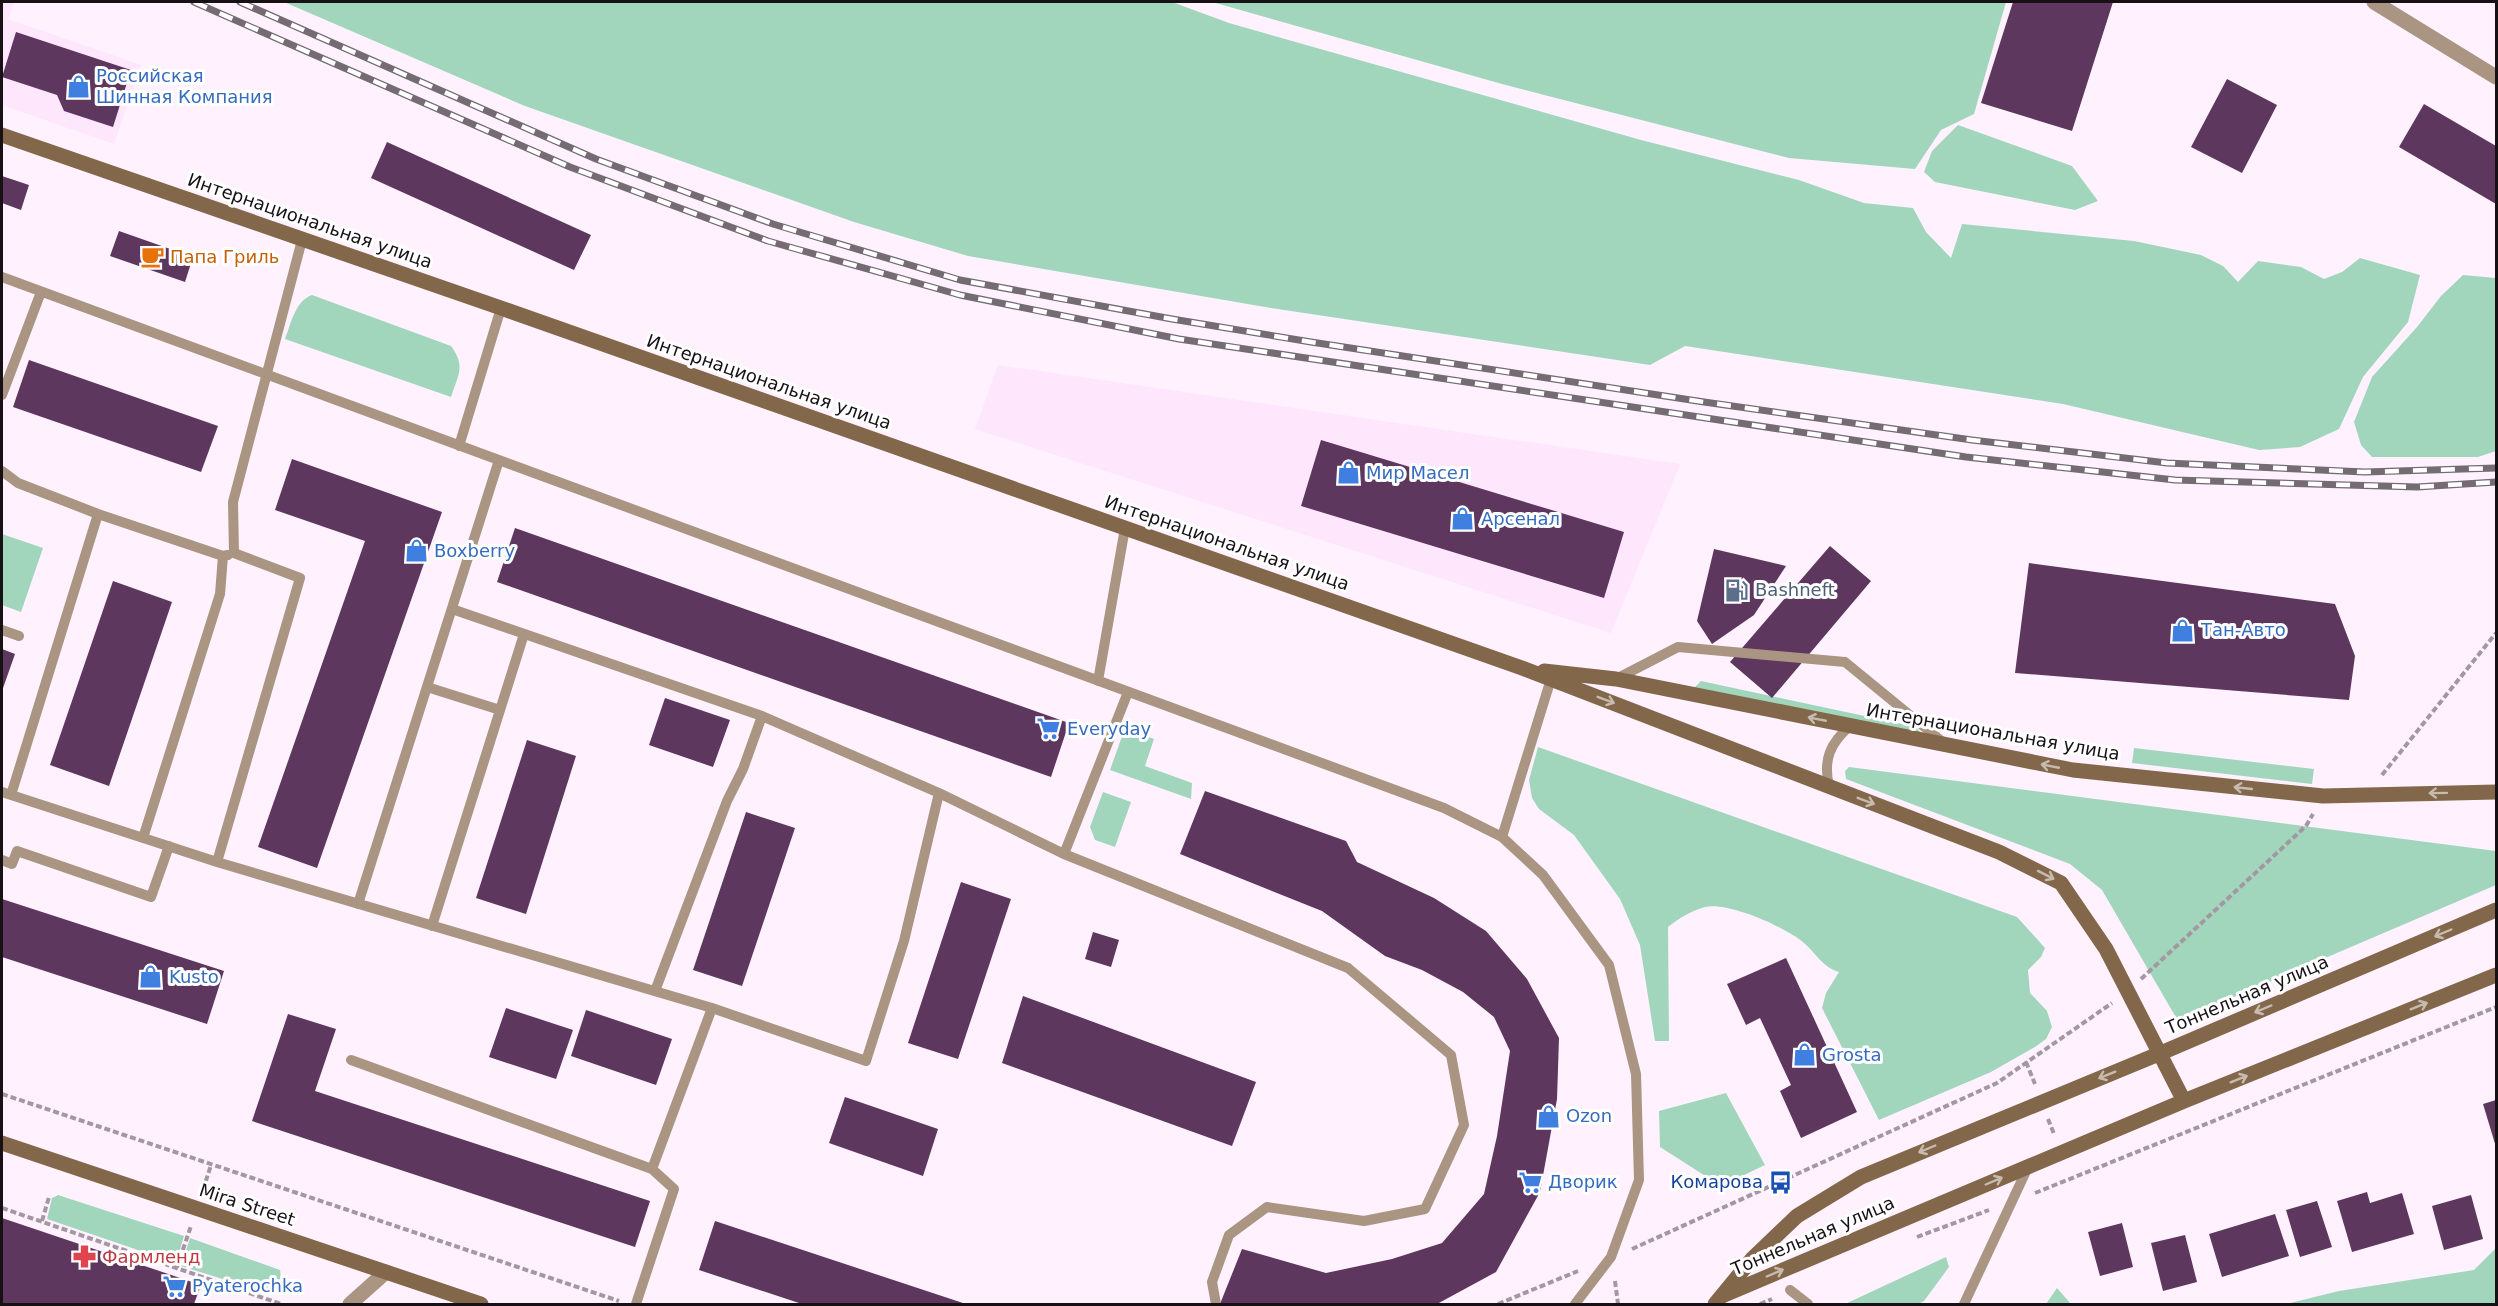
<svg xmlns="http://www.w3.org/2000/svg" width="2498" height="1306" font-family="'DejaVu Sans',sans-serif">
<style>
.built{fill:#fee6fd}
.green{fill:#a1d6bc}
.building{fill:#5e375e}
.lines{fill:none;stroke-linecap:round;stroke-linejoin:round}
.path{stroke:#a398a2;stroke-width:4;stroke-dasharray:6 3;stroke-linecap:butt}
.service{stroke:#a99582;stroke-width:10}
.minor{stroke:#a99582;stroke-width:15}
.tertiary{stroke:#a99582;stroke-width:15}
.secondary{stroke:#83674b;stroke-width:15}
.rail-casing{stroke:#746b73;stroke-width:7}
.rail{stroke:#fff;stroke-width:4.5;stroke-dasharray:14;stroke-linecap:butt}
.oneway{stroke:#c7bbae}
.labels{text-anchor:middle;stroke-width:6;stroke-linejoin:round;paint-order:stroke}
.shop-label{font-size:18px;fill:#366cbe;stroke:#fff;text-anchor:start}
.street-label{font-size:18px;fill:#171116;stroke:#fff}
.food-label{font-size:18px;fill:#c56008;stroke:#fff;text-anchor:start}
.service-label{font-size:18px;fill:#4e5e75;stroke:#fff;text-anchor:start}
.transit-label{font-size:18px;fill:#164399;stroke:#fff;text-anchor:end}
.health-label{font-size:18px;fill:#be3a42;stroke:#fff;text-anchor:start}
</style>
<rect width="100%" height="100%" fill="#fff1fe"/>
<path class="built" d="M2,2H14L8,19L141,65L114,144L2,105Z
M998,365L1680,464L1611,633L975,429Z"/>
<path class="green" d="M284,2H1172L1229,23L1641,140L1799,180L1864,203L1913,208L1926,232L1951,258L1962,224L2134,241L2201,255L2223,266L2238,282L2258,261L2301,267L2324,279L2342,272L2360,258L2420,275L2408,322L2363,377L2339,429L2300,447L2259,450L2063,404L1685,346L1650,365L1271,308L968,256L854,222L525,106Z
M1212,2H2006L1974,114L1941,130L1915,169L1789,158L1502,84Z
M1958,125L2072,166L2098,201L2075,210L1935,182L1924,172L1932,151Z
M2463,275L2496,278V451L2478,457H2372L2361,445L2354,422L2372,377L2417,327L2441,296Z
M312,295L451,346C466,366 458,375 451,397L285,339C291,324 295,301 312,295Z
M2,534L43,548L21,612L2,605Z
M1701,681L1916,727L1920,732V736L1694,688Z
M1125,728L1154,739L1145,766L1192,783L1191,799L1110,770Z
M1538,747L2017,917L2045,948L2041,957L2028,970L2030,993L2047,1011L2052,1027L2046,1039L2035,1047L1991,1072L1879,1120L1822,1008L1826,993L1839,972C1822,967 1816,953 1804,943C1785,927 1729,902 1705,907C1691,911 1679,918 1668,927L1669,1041H1655L1640,945L1620,899L1574,835L1539,809L1532,798L1529,780Z
M2134,748L2314,769L2312,784L2132,763Z
M1849,767L2496,851V885L2178,1021L2102,890L2070,864L1846,779L1845,771Z
M1103,792L1131,802L1115,847L1095,840L1090,827Z
M1726,1093L1765,1165L1721,1186L1660,1147L1659,1111Z
M58,1195L184,1236L176,1263L47,1219L52,1198Z
M190,1238L280,1270C282,1279 277,1289 270,1294L181,1266Z
M2496,1248V1304H2286L2339,1291L2474,1270Z
M1946,1257L1949,1267L1924,1301L1918,1304H1845Z
M2057,1288L2071,1304H2046Z"/>
<path class="building" d="M2013,2H2113L2072,131L1981,103Z
M16,32L131,70L113,127L64,111L57,95L2,77Z
M2227,79L2277,105L2242,173L2191,147Z
M2424,104L2496,146V204L2399,147Z
M387,142L591,235L574,270L371,178Z
M2,176L29,185L21,210L2,203Z
M119,231L193,257L185,282L110,256Z
M29,360L218,426L201,472L13,407Z
M1321,440L1624,532L1604,598L1301,506Z
M292,459L442,512L317,868L258,847L365,541L275,510Z
M515,528L1069,723L1051,777L497,582Z
M1830,546L1871,581L1772,698L1730,662Z
M1714,549L1786,566L1754,615L1712,644L1697,621Z
M2029,563L2335,604L2355,656L2349,700L2015,673Z
M113,581L172,602L109,786L50,765Z
M2,649L15,654L2,691Z
M665,698L730,720L713,767L649,745Z
M527,740L576,756L526,914L476,898Z
M1205,791L1346,841L1357,862L1434,898L1486,931L1527,979L1559,1038L1557,1099L1540,1192L1496,1272L1437,1304H1220L1242,1249L1326,1273L1392,1259L1442,1243L1484,1194L1497,1136L1510,1051L1494,1017L1463,992L1422,970L1385,956L1322,911L1180,854Z
M746,812L795,828L742,986L693,970Z
M961,882L1011,899L958,1059L908,1043Z
M2,899L224,971L207,1024L2,957Z
M1093,932L1119,940L1111,967L1085,959Z
M1786,958L1857,1112L1801,1138L1780,1091L1791,1085L1760,1018L1746,1025L1727,984Z
M1023,996L1256,1082L1232,1146L1002,1063Z
M506,1008L573,1030L556,1079L489,1057Z
M586,1010L672,1039L656,1085L571,1056Z
M288,1014L336,1029L315,1091L650,1201L635,1247L252,1121Z
M845,1097L938,1129L923,1176L829,1143Z
M2496,1100V1147L2483,1104Z
M2367,1192L2370,1203L2402,1193L2414,1234L2352,1252L2337,1201Z
M2471,1195L2483,1239L2444,1250L2432,1206Z
M2317,1201L2332,1247L2300,1257L2286,1210Z
M2275,1214L2289,1256L2222,1277L2209,1234Z
M2,1218L201,1285L194,1304H2Z
M715,1221L966,1304H802L699,1270Z
M2122,1223L2133,1267L2100,1276L2088,1232Z
M2185,1235L2197,1282L2163,1291L2151,1243Z"/>
<g class="lines">
<path class="path" d="M2382,775L2496,633
M2141,979L2306,826L2313,814
M2026,1062L2035,1084
M2,1094L619,1301
M2048,1119L2054,1134
M203,1190L211,1165
M2035,1193L2496,1007
M2,1208L281,1304
M42,1221L49,1197
M1917,1237L1989,1210
M1632,1249L1997,1083L2112,1003
M177,1267L191,1226
M1615,1281L1618,1304
M1498,1304L1578,1271
M1760,1304L1772,1299"/>
<path class="service" d="M2,277L1444,808L1502,837L1543,875L1609,965L1636,1074L1639,1180L1611,1257L1575,1304
M2,395L41,292
M459,446L501,308
M2,471L18,483L98,514
M452,609L762,716L939,793L1064,854L1348,968L1451,1055L1464,1125L1425,1209L1364,1221L1267,1207L1229,1235L1212,1282L1216,1304
M2,630L19,636
M1616,679L1678,647L1845,662L1944,743
M1098,681L1125,528
M427,687L500,710
M1829,786C1823,760 1830,743 1850,726
M2,792L217,862L712,1008L866,1061L904,941L939,793
M11,795L98,514L223,556
M1502,837L1551,679
M143,838L220,594L223,556L228,555
M1064,854L1128,692
M2,860L12,864L17,851L151,897L169,846
M217,862L300,578L234,553L233,502L302,240
M358,904L499,460
M432,926L524,634
M655,991L727,801L743,769L762,716
M351,1060L652,1169L674,1189L636,1304
M652,1169L712,1008
M1790,1290L1808,1304
M1964,1304L2028,1167"/>
<path class="minor" d="M350,1304L386,1272"/>
<path class="tertiary" d="M2374,2L2496,77"/>
<path class="secondary" d="M2,135L501,308L1522,668L1999,852L2061,883L2106,949L2184,1101
M1544,671L1616,679L2073,770L2323,796L2496,792
M2,1143L481,1304
M1724,1295L2184,1101L2496,975
M1715,1304L1752,1259L1797,1216L1861,1177L2161,1053L2496,910"/>
<defs>
<path id="rail" d="M194,2L570,167L768,241L960,295L1179,339L1966,457L2175,480L2417,487L2496,482
M240,2L596,159L773,224L960,280L1172,319L1311,342L1704,402L1972,440L2167,463L2365,472L2496,468"/>
</defs>
<use href="#rail" class="rail-casing"/>
<use href="#rail" class="rail"/>
</g>
<defs><path id="oneway-shaft" d="M-6 0H5M1.5-3L5.5 0L1.5 3" fill="none" stroke-width="1.6" stroke-linecap="round" stroke-linejoin="round" transform="scale(1.5)"/></defs>
<g class="oneway">
<use href="#oneway-shaft" transform="translate(1606 700) rotate(21)"/>
<use href="#oneway-shaft" transform="translate(1817 719) rotate(-169)"/>
<use href="#oneway-shaft" transform="translate(2050 766) rotate(-169)"/>
<use href="#oneway-shaft" transform="translate(2243 788) rotate(-174)"/>
<use href="#oneway-shaft" transform="translate(2438 793) rotate(179)"/>
<use href="#oneway-shaft" transform="translate(1866 801) rotate(21)"/>
<use href="#oneway-shaft" transform="translate(2046 875) rotate(27)"/>
<use href="#oneway-shaft" transform="translate(2443 933) rotate(157)"/>
<use href="#oneway-shaft" transform="translate(2419 1006) rotate(-22)"/>
<use href="#oneway-shaft" transform="translate(2263 1009) rotate(157)"/>
<use href="#oneway-shaft" transform="translate(2107 1075) rotate(158)"/>
<use href="#oneway-shaft" transform="translate(2239 1079) rotate(-22)"/>
<use href="#oneway-shaft" transform="translate(1927 1149) rotate(157)"/>
<use href="#oneway-shaft" transform="translate(1994 1181) rotate(-23)"/>
<use href="#oneway-shaft" transform="translate(1775 1273) rotate(-23)"/>
</g>
<defs>
<symbol id="shop-bare" viewBox="-9 -9 18 18"><path d="M-5-2.5h2.3a2.7 3.5 0 0 1 5.4 0H5L5.5 6h-11ZM-1.5-2.5h3a1.5 2.3 0 0 0-3 0Z" fill="#3f7fe0" stroke="#fff" stroke-width="2.5" paint-order="stroke"/></symbol>
<symbol id="cafe-bare" viewBox="-9 -9 18 18"><path d="M-5.5-4.5H6V0H3Q3 3.5 0 3.5H-2.5Q-5.5 3.5-5.5 0ZM3-3.2v2h1.7v-2ZM-6 4.5H4V6H-6Z" fill="#e8710a" stroke="#fff" stroke-width="2.5" paint-order="stroke"/></symbol>
<symbol id="fuel-bare" viewBox="-9 -9 18 18"><path d="M-5.5-6h7V0h2V4h1.3V-2.5L3-4.5l.8-.8L6-3V5H2.5V1h-1V6h-7ZM-4.2-4.7v3.2H.2V-4.7Z" fill="#5c6f8a" stroke="#fff" stroke-width="2.5" paint-order="stroke"/></symbol>
<symbol id="supermarket-bare" viewBox="-9 -9 18 18"><path d="M-6-5.5h2.5l.6 2H6L4.5 2H-2.5L-4.4-4H-6ZM-1.5 3.2a1.3 1.3 0 1 0 .1 0ZM3 3.2a1.3 1.3 0 1 0 .1 0Z" fill="#3f7fe0" stroke="#fff" stroke-width="2.5" paint-order="stroke"/></symbol>
<symbol id="bus-bare" viewBox="-9 -9 18 18"><path d="M-5-6H5V4H4V6H2V4H-2V6H-4V4H-5ZM-3.5-4V0h7V-4ZM-3.5 1.2v1.5H-2V1.2ZM2 1.2v1.5H3.5V1.2Z" fill="#1a4fb4" stroke="#fff" stroke-width="2.5" paint-order="stroke"/></symbol>
<symbol id="pharmacy-bare" viewBox="-9 -9 18 18"><path d="M-2-6h4v4h4v4h-4v4h-4v-4h-4v-4h4Z" fill="#e0444e" stroke="#fff" stroke-width="2.5" paint-order="stroke"/></symbol>
</defs>
<g fill-rule="evenodd">
<use href="#shop-bare" x="62" y="70" width="33" height="33"/>
<use href="#cafe-bare" x="136" y="240" width="33" height="33"/>
<use href="#shop-bare" x="1332" y="456" width="33" height="33"/>
<use href="#shop-bare" x="1446" y="502" width="33" height="33"/>
<use href="#shop-bare" x="400" y="534" width="33" height="33"/>
<use href="#fuel-bare" x="1720" y="574" width="33" height="33"/>
<use href="#shop-bare" x="2166" y="614" width="33" height="33"/>
<use href="#supermarket-bare" x="1032" y="712" width="33" height="33"/>
<use href="#shop-bare" x="134" y="960" width="33" height="33"/>
<use href="#shop-bare" x="1788" y="1038" width="33" height="33"/>
<use href="#shop-bare" x="1532" y="1100" width="33" height="33"/>
<use href="#supermarket-bare" x="1514" y="1166" width="33" height="33"/>
<use href="#bus-bare" x="1764" y="1166" width="33" height="33"/>
<use href="#pharmacy-bare" x="68" y="1240" width="33" height="33"/>
<use href="#supermarket-bare" x="158" y="1270" width="33" height="33"/>
</g>
<g class="labels">
<g class="shop-label">
<text x="96" y="82">Российская<tspan x="96" dy="21">Шинная Компания</tspan></text>
<text x="1366" y="479">Мир Масел</text>
<text x="1481" y="525">Арсенал</text>
<text x="434" y="557">Boxberry</text>
<text x="2201" y="636">Тан-Авто</text>
<text x="1067" y="735">Everyday</text>
<text x="169" y="983">Kusto</text>
<text x="1822" y="1061">Grosta</text>
<text x="1566" y="1122">Ozon</text>
<text x="1548" y="1188">Дворик</text>
<text x="192" y="1292">Pyaterochka</text>
</g>
<g class="street-label">
<text transform="translate(310 221) rotate(19)" y="6">Интернациональная улица</text>
<text transform="translate(769 382) rotate(19)" y="6">Интернациональная улица</text>
<text transform="translate(1227 543) rotate(19)" y="6">Интернациональная улица</text>
<text transform="translate(1993 732) rotate(10)" y="6">Интернациональная улица</text>
<text transform="translate(2247 995) rotate(-23)" y="6">Тоннельная улица</text>
<text transform="translate(247 1205) rotate(18)" y="6">Mira Street</text>
<text transform="translate(1813 1236) rotate(-23)" y="6">Тоннельная улица</text>
</g>
<g class="food-label">
<text x="170" y="263">Папа Гриль</text>
</g>
<g class="service-label">
<text x="1755" y="596">Bashneft</text>
</g>
<g class="transit-label">
<text x="1763" y="1188">Комарова</text>
</g>
<g class="health-label">
<text x="102" y="1263">Фармленд</text>
</g>
</g>
<rect width="2498" height="1306" fill="none" stroke="#171116" stroke-width="6"/>
</svg>
